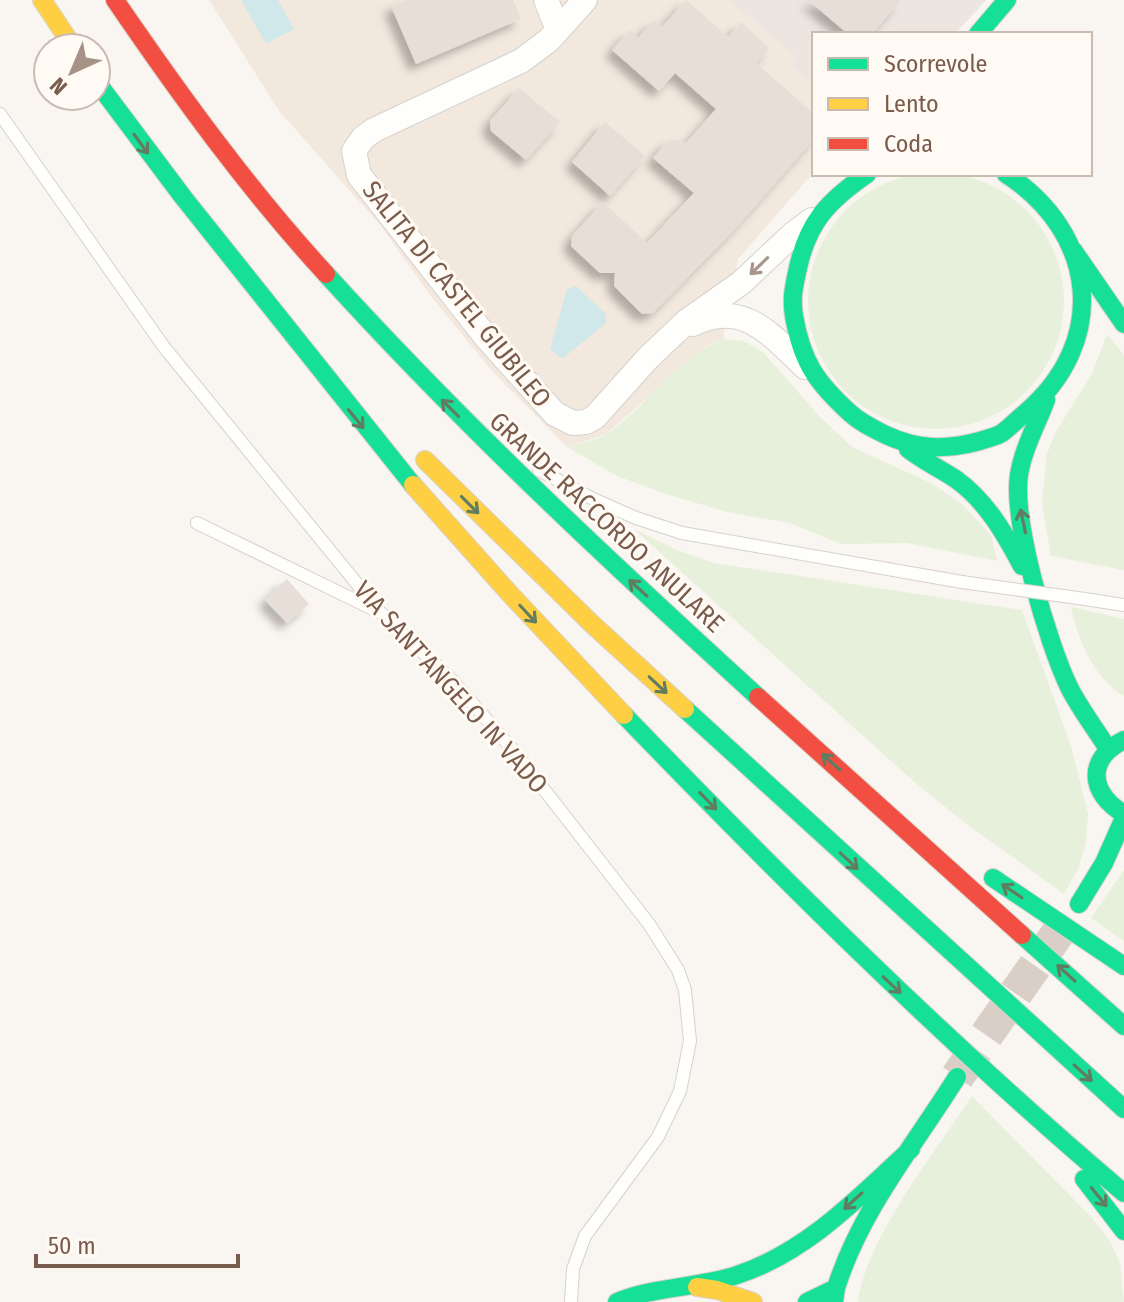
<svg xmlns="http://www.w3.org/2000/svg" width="1124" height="1302" font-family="'Fira Sans Condensed',sans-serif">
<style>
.residential{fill:#f2e8de}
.industrial{fill:#ede5e0}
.green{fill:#e7f0db}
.water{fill:#d0e8ea}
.building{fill:#e6ded7;filter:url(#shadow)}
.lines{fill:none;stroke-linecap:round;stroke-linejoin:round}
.secondary-tunnel{stroke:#d9cfc7;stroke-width:34;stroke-dasharray:34 17;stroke-linecap:butt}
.lane-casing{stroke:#d7d1cb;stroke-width:14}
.street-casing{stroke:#d7d1cb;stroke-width:26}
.fast-casing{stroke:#d9d2cb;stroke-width:20}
.slow-casing{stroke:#d9d2cb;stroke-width:20}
.jam-casing{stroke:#d9d2cb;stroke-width:20}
.lane{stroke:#fefefd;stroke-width:12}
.street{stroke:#fefefd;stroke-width:24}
.fast{stroke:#16e098;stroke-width:18}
.slow{stroke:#ffcf43;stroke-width:18}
.jam{stroke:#f24e42;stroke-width:18}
.lane-bridge-casing{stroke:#d7d1cb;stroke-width:14;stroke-linecap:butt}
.lane-bridge{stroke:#fefefd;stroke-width:12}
.oneway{stroke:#617d60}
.oneway2{stroke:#a8958b}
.labels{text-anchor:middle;stroke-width:6;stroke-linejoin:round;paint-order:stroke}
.street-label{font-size:26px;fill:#7a5c4d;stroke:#fffaf3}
</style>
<defs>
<filter id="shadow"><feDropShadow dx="-7" dy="7" stdDeviation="4" flood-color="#0004"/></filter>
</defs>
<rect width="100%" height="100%" fill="#f9f5f0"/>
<path class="residential" d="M209,0H728L796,57L792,66L814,85V172L738,259L723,339L706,346L606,434L567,447L492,371L430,295L381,226L280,112Z"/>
<path class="industrial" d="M728,0H986L955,34H814V85L791,65L796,57Z"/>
<path class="green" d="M808 301a128 128 0 1 1 256 0a128 128 0 1 1-256 0Z
M1107,334L1124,355V570L1051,556L1042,503L1047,454L1055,433L1092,374Z
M723,339L743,341L763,352L819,416L852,447L931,483L962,504L991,535L997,561L907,543L841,544L790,523L727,512L666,494L617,476L567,447C580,443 597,440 608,433C650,404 675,358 723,339Z
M634,529L674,549L714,563L1022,610L1071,746L1088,814L1086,841L1079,867L1064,894L968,825L912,780Z
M1071,607L1124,619V696C1094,678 1078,640 1071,607Z
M1124,870V941L1091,918Z
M972,1096L1092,1218L1110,1241L1120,1263L1124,1302H858C864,1242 937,1149 972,1096Z"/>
<path class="water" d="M241,0H278L294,29L266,44Z
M576,286L606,314V323L562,359L550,349L567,289Z"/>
<path class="building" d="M406,0H513L521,19L416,64L391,6Z
M686,0L728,37L741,22L769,48L756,63L814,114V139L735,229L653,313L642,314L614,286L615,273H600L571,246L572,236L603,202L647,243L694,193L653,158L667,141L676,140L686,143L716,109L675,73L659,91L612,50L630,30L638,38L654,20L662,27Z
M808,0H901L872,34H848Z
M519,88L560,122L526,160L491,131L490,121Z
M605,122L645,156L610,196L572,162Z
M287,579L309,604L287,623L265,600Z"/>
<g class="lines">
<path class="secondary-tunnel" d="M957,1077L1058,933"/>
<defs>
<path id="lane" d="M0,114L164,347L380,612L453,681L514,751L649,924L678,970L685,990L690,1041L680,1091L658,1137L585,1236L573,1269L571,1302
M539,470L593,499L636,518L682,533L962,582
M197,523L377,611
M1085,599L1124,605"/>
<path id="street" d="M546,0L558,30
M585,0L549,40L521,61L374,130L363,138L354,151L359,175L486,337L555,414L573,423L586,422L595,417L648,358L687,321L741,283L793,234L812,220
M693,324C743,299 771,335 805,367"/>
<path id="fast" d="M978,34L1007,0
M96,81L183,197L413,485
M867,174C828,201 808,222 798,268C794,286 791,298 794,316C802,362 816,382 850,413C861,423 872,428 886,435C918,450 946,450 980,441C987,438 996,437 1002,433C1010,427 1018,419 1025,413C1110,341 1097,233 1006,174
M1073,250L1124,324
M326,274C462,424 609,561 758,697
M1046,400C1037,424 1023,449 1019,475C1012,521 1048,644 1069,687C1080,709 1095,728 1108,749
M908,449C923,461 941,469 957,480C987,502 1005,534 1022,566
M685,709L1124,1109
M624,715C784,881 948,1044 1124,1193
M1124,740C1086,759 1089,793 1124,814
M993,878L1124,966
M1079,904L1104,863L1124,818
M1022,935L1124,1026
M1084,1179L1124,1231
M617,1302C656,1286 698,1288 737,1275C807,1252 859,1197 911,1149
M807,1302L836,1288C861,1209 914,1146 957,1077
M834,1302L836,1288"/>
<path id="slow" d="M42,0L74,48
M425,460L592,624L685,709
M413,485L510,594L624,715
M697,1287L717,1290L753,1302"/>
<path id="jam" d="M115,0C180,95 248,189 326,274
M758,697L1022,935"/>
</defs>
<use href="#lane" class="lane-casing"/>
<use href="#street" class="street-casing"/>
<use href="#fast" class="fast-casing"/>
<use href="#slow" class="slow-casing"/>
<use href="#jam" class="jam-casing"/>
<use href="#lane" class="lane"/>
<use href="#street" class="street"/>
<use href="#fast" class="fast"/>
<use href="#slow" class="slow"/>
<use href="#jam" class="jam"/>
<defs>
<path id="lane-bridge" d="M962,582L1085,599"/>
</defs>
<use href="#lane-bridge" class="lane-bridge-casing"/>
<use href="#lane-bridge" class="lane-bridge"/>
</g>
<defs><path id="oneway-shaft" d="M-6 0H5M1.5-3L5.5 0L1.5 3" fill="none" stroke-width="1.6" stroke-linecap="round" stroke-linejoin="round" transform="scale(2)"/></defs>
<g class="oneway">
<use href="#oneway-shaft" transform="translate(141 144) rotate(54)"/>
<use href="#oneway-shaft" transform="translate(450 408) rotate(-135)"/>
<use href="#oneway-shaft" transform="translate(356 419) rotate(51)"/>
<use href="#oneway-shaft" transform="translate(470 505) rotate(45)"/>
<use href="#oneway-shaft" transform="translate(1023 521) rotate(-102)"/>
<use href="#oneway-shaft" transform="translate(638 588) rotate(-138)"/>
<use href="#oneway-shaft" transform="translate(528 614) rotate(47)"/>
<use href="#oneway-shaft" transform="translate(658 685) rotate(43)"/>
<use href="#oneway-shaft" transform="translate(831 762) rotate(-138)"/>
<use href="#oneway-shaft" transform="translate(708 801) rotate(46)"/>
<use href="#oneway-shaft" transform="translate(849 861) rotate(43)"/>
<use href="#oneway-shaft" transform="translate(1012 891) rotate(-146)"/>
<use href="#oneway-shaft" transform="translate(1066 973) rotate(-138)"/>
<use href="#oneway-shaft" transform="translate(892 985) rotate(43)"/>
<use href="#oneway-shaft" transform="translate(1083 1073) rotate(42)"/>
<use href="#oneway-shaft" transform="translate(1099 1197) rotate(51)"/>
<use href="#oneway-shaft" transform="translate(853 1201) rotate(138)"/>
</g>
<use class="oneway2" href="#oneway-shaft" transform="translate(759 266) rotate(136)"/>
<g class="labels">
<g class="street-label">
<text transform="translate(457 294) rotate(51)" y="9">SALITA DI CASTEL GIUBILEO</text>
<text transform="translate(607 522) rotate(43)" y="9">GRANDE RACCORDO ANULARE</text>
<text transform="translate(451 687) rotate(48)" y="9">VIA SANT'ANGELO IN VADO</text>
</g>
</g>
<rect x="812" y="32" width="280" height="144" fill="#fffaf3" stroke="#cabbb1" stroke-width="2"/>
<rect x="828" y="58" width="40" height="12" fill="#16e098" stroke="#cabbb1" stroke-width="2"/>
<text x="884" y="72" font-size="24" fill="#7a5c4d">Scorrevole</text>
<rect x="828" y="98" width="40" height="12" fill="#ffcf43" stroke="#cabbb1" stroke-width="2"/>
<text x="884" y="112" font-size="24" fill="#7a5c4d">Lento</text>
<rect x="828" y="138" width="40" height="12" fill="#f24e42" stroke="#cabbb1" stroke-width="2"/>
<text x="884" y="152" font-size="24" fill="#7a5c4d">Coda</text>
<g transform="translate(72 72) rotate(224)"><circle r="38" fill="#fffaf3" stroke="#cabbb1" stroke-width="2"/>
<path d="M0-6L14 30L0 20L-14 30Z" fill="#a69286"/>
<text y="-12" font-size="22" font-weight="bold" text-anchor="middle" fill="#7a5c4d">N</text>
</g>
<path d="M36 1254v12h202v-12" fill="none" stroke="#7a5c4d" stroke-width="4"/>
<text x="48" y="1254" font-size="24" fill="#7a5c4d" stroke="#fffaf3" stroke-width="6" paint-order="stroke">50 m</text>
</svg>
